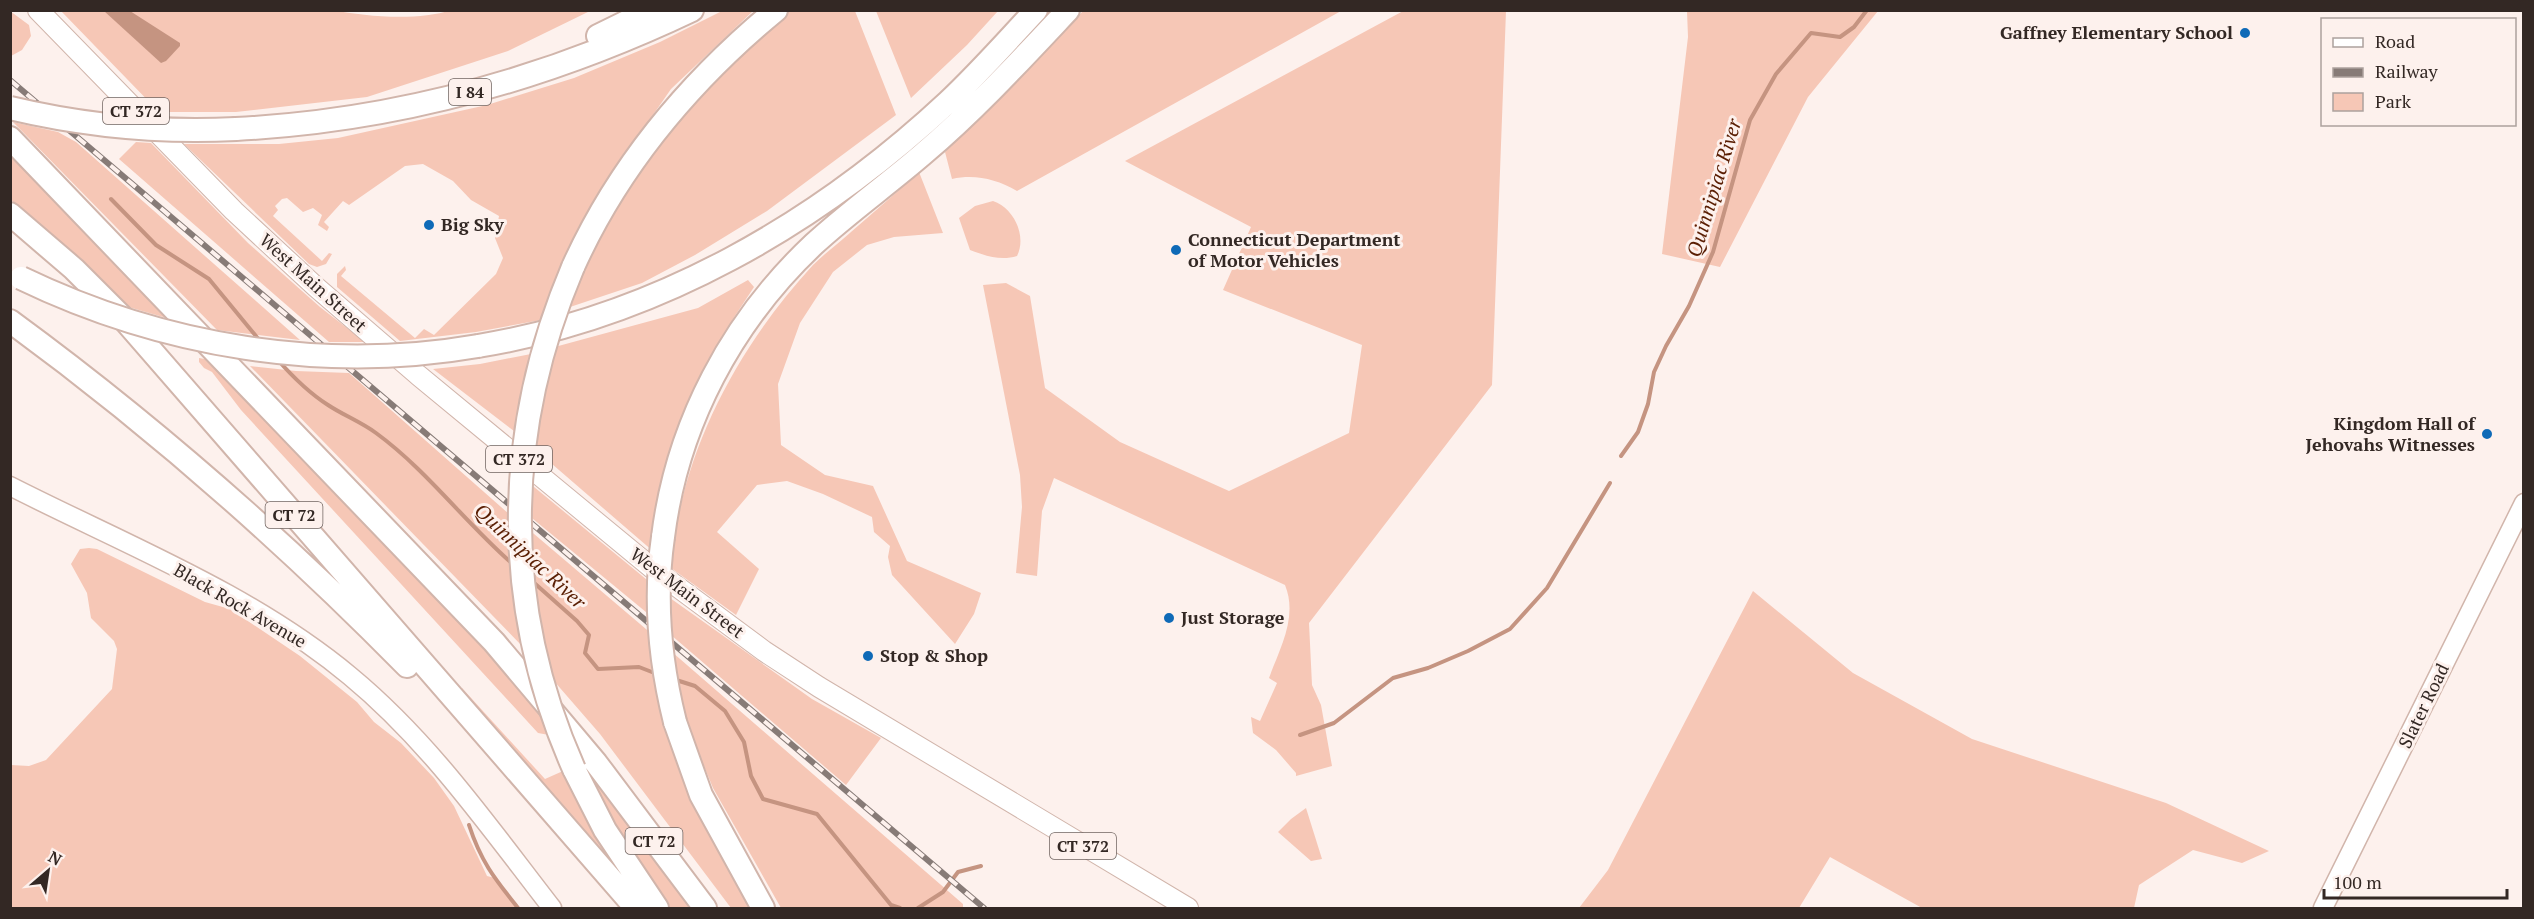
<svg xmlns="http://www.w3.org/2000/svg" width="2534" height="919" font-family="'PT Serif',serif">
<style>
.green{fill:#f6c7b6}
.water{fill:#c59481}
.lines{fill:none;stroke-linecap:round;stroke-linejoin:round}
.stream{stroke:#c59481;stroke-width:4}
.secondary-casing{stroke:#d1b5ab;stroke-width:21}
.primary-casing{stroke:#d1b5ab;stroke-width:22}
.highway-casing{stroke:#d1b5ab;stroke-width:26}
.secondary{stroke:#fff;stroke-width:18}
.primary{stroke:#fff;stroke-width:20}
.highway{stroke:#fff;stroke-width:22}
.rail-casing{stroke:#877b77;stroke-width:6}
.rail{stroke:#fdf1ed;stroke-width:4;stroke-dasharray:11;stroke-linecap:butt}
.highway-bridge-casing{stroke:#d1b5ab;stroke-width:26;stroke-linecap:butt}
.highway-bridge{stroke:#fff;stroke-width:22}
.poi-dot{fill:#0f6ab7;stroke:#fdf1ed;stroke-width:2}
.labels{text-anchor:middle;stroke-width:6;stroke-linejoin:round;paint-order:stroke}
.shield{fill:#fdf1ed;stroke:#706460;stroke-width:1.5}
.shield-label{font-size:16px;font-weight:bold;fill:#332824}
.poi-label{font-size:18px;font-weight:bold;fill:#332824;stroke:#fdf1ed;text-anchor:start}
.street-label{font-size:18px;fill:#332824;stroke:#fdf1ed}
.water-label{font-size:20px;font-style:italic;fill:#5a1e03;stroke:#fdf1ed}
</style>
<rect width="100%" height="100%" fill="#fdf1ed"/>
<path class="green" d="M333,10C367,17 419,21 451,10L590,11L508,51L367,97L236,112H159L61,11Z
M1405,10L1506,11L1492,385L1309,623L1312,685L1321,705L1332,766L1296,776V773L1276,750L1253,733L1251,717L1260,721L1277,683L1269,678C1280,648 1298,617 1285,585L1054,478L1042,511L1037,576L1016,573L1022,507L1020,475L983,285L1006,283L1030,296L1045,388L1120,442L1229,491L1349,433L1362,345L1223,290L1251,227L1125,161Z
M10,11L29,25L31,36L22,50L11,56Z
M722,11H753L671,89L646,125L593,205L563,263L541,320L476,332L400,341L337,287V274L345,266L346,270L341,276L415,338L424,329L434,335L496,274L503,258L495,238L499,216L471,200L453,181L423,164L405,166L349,205L343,201L324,222L329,227L327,231L318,225L322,215L313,208L303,212L287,198L282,199L275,206L278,210L273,216L322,261L329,253L332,254L326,264L317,267L309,264L184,144H279L338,138L487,105L574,78L660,42Z
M785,11H855L896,115L767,211L695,255L642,283L564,309L616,201L687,102Z
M876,11H998L967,45L911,98Z
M1083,11H1341L1017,191C996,179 975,174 952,179L945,152Z
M1687,11H1878L1808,97L1720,267L1662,254L1688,37Z
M13,122L58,132L76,142L300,340L217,330Z
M136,142L151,143L248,243L320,307L365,342H329L119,159Z
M10,151L177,321L125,306L101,279L11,200Z
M919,172L943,233L894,237L867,245L833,272L800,323L778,384L781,445L825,475L873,486L907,561L981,593L974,614L955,644L892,575L888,557L890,546L874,532L872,517L823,494L787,481L757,485L717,532L759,569L736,615L671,568C680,454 736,349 813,265C825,253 839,243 851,232C874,212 897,192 919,172Z
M993,201C1014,208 1027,236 1017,256C1001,261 986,256 970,250L959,218L975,206Z
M748,280L754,287L733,319L708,371L654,552L530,445L551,348L698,308Z
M531,354L514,431L433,369L480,364Z
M199,358L216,361L538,706L549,735L538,733L241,410L212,372L204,368L199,362Z
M250,366L296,371L349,373L509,514L513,583L523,647Z
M528,482L652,584V617L527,514Z
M527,528L653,635L755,908H731L600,734L547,673Z
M89,548L97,549L205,602L230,609L300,656L357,702L374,722L401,743L434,778L454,806L487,876L495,878L520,908H11V765L29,766L46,760L112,689L117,649L114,641L91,618L87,593L71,564L80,549Z
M1753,591L1853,673L1972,739L2166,803L2269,851L2242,863L2193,850L2139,885L2134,908H1922L1830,857L1799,908H1579L1608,870Z
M670,598L812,699L881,738L846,785L671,635Z
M672,652L963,904V908H781L713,788L685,720Z
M462,688L545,779L563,771L612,859L613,867L459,691Z
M580,766H587L696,908H666L625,847Z
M1306,808L1322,859L1311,861L1278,832L1291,819Z"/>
<path class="water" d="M104,11H130L180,43V46L166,61L161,63Z"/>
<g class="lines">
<path class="stream" d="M111,199L156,245L209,279L260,341
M277,359C292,376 309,393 328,405C343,415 361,422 376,433C428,471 466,524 515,566
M1621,456L1638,432L1648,404L1654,372L1666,346L1689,306L1713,252L1750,120L1776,74L1811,33L1840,37L1854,27L1867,10
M532,581L577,621L589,635L585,653L598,669L639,667L657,674
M673,679L695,686L725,711L744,742L751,776L763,799L817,814L891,905L900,908
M1300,735L1334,723L1393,678L1428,668L1468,651L1510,629L1547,588L1610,483
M469,825C481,862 495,879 518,908
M918,908L943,892L958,872L981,866"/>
<defs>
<path id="secondary" d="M10,486C126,545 250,593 350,676C430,742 489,827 552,908
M2323,908L2524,503"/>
<path id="primary" d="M38,10L234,211L316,287L418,375L652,568L764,651L819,687L1188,908"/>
<path id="highway" d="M598,36L651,10
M236,129C395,121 549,78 692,10
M10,138L494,642L596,763L705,908
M10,214L74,269L122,317L636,908
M573,267C619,165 690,81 776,10
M10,321C152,425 284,541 407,666
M478,346C656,317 817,224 948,102C979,73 1007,41 1036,10
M663,537C677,424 732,321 814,244C849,212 887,185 923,154C975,110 1021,60 1068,10
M675,722L701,795L763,908
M574,769L605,830L657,908"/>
</defs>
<use href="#secondary" class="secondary-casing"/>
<use href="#primary" class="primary-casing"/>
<use href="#highway" class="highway-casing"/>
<use href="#secondary" class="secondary"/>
<use href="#primary" class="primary"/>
<use href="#highway" class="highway"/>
<defs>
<path id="rail" d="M10,80L984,908"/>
</defs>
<use href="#rail" class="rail-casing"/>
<use href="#rail" class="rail"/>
<defs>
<path id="highway-bridge" d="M10,108C86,126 159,133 236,129
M573,267C503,432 501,605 574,769
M21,278C162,346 323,373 478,346
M663,537C654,599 660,662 675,722"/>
</defs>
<use href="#highway-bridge" class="highway-bridge-casing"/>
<use href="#highway-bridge" class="highway-bridge"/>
</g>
<g class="poi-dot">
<circle cx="2245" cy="33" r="6"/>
<circle cx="429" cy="225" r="6"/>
<circle cx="1176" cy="250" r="6"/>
<circle cx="2487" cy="434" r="6"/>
<circle cx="1169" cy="618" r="6"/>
<circle cx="868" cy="656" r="6"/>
</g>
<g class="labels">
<g class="shield">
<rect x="449" y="79" width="42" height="26" rx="4.5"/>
<rect x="103" y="98" width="66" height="26" rx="4.5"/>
<rect x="486" y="446" width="66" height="26" rx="4.5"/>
<rect x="265.5" y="502" width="57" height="26" rx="4.5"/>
<rect x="625.5" y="828" width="57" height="26" rx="4.5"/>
<rect x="1050" y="833" width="66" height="26" rx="4.5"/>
</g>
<g class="shield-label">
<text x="470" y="98">I 84</text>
<text x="136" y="117">CT 372</text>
<text x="519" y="465">CT 372</text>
<text x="294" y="521">CT 72</text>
<text x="654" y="847">CT 72</text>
<text x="1083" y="852">CT 372</text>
</g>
<g class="poi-label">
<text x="2233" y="39" text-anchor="end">Gaffney Elementary School</text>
<text x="441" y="231">Big Sky</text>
<text x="1188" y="246">Connecticut Department<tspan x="1188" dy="21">of Motor Vehicles</tspan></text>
<text x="2475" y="430" text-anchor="end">Kingdom Hall of<tspan x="2475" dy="21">Jehovahs Witnesses</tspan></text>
<text x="1181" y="624">Just Storage</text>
<text x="880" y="662">Stop &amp; Shop</text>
</g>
<g class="street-label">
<text transform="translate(313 283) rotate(42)" y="6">West Main Street</text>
<text transform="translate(687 593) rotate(37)" y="6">West Main Street</text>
<text transform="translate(240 606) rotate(30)" y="6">Black Rock Avenue</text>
<text transform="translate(2424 706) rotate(-64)" y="6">Slater Road</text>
</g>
<g class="water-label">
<text transform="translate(1714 188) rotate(-73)" y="7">Quinnipiac River</text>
<text transform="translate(530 556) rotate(43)" y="7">Quinnipiac River</text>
</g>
</g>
<rect width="2534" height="919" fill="none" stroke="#332824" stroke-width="24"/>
<rect x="2321" y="18" width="195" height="108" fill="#fdf1ed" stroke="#aca19d" stroke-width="1.5"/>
<rect x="2333" y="38" width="30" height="9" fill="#ffffff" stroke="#aca19d" stroke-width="1.5"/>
<text x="2375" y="48" font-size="18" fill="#332824">Road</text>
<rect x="2333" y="68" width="30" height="9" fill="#877b77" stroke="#aca19d" stroke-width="1.5"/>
<text x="2375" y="78" font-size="18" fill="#332824">Railway</text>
<rect x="2333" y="93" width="30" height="18" fill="#f6c7b6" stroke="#aca19d" stroke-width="1.5"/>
<text x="2375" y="108" font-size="18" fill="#332824">Park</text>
<g transform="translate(48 871) rotate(29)" stroke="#fdf1ed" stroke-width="4.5" paint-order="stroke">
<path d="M0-4.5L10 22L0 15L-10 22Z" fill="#332824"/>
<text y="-9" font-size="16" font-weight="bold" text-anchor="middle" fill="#332824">N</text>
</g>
<path d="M2324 889v9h183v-9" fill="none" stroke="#332824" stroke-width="3"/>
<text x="2333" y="889" font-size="18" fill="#332824" stroke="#fdf1ed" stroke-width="4.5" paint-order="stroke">100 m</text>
</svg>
